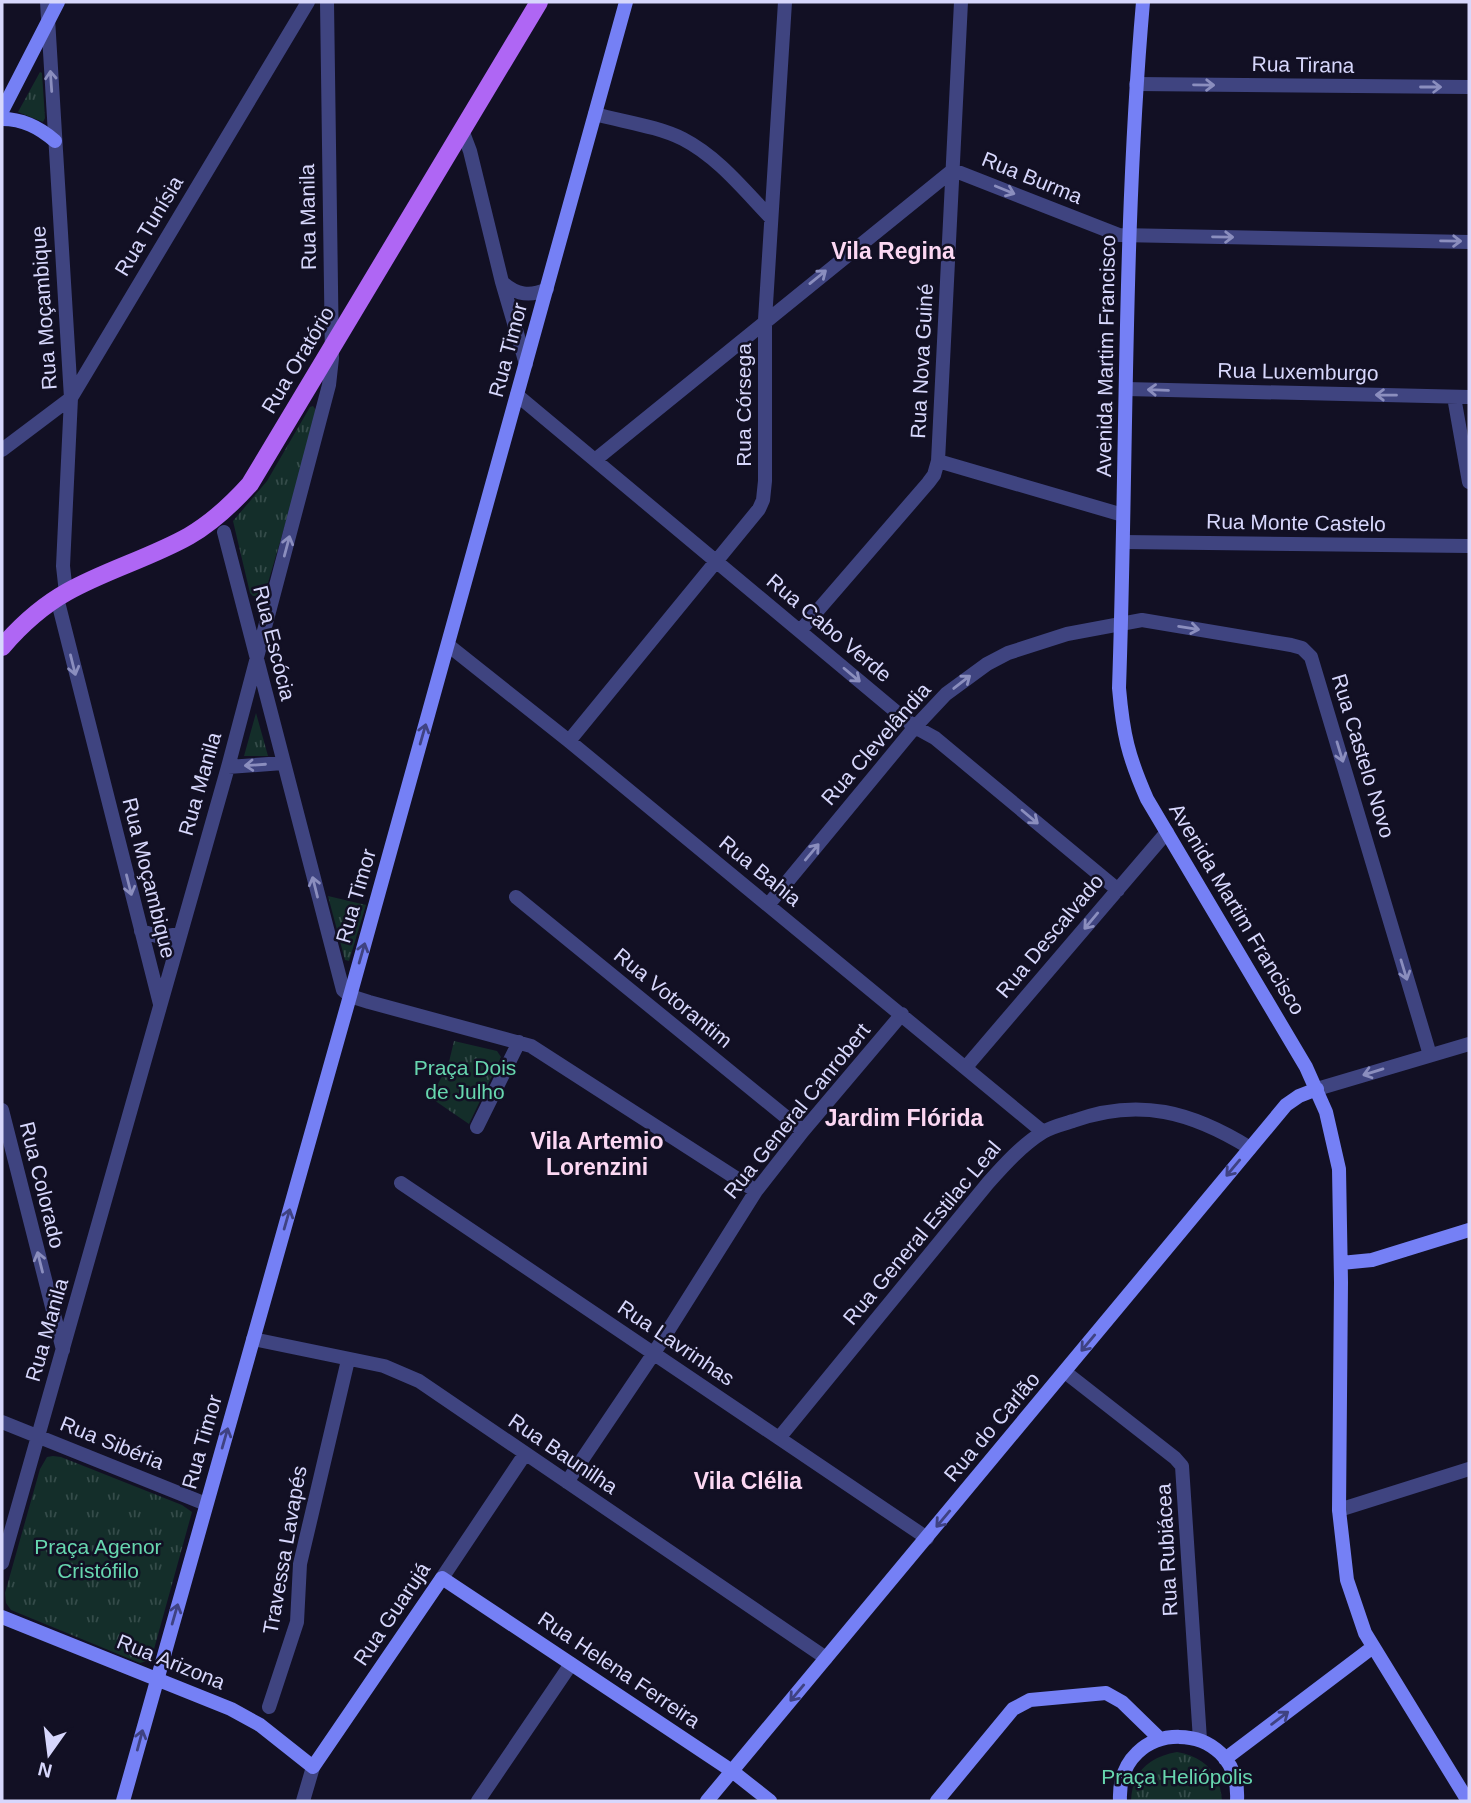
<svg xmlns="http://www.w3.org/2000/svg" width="1471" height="1803" font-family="Helvetica,sans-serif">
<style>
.grass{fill:url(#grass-tufts)}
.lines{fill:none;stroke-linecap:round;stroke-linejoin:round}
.street{stroke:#3f4480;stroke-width:14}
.secondary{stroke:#7580f5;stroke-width:14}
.primary{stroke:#af66f4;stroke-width:18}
.oneway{stroke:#8b8ebe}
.oneway2{stroke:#3f4282}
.labels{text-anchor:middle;stroke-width:5;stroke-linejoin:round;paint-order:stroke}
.street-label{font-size:21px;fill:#d7d7fc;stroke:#121024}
.park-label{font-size:21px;fill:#67d7af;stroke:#121024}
.neighbourhood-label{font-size:23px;font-weight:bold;fill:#fcd8f3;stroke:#121024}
</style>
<defs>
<pattern id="grass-tufts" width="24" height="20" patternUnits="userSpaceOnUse" patternTransform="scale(1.75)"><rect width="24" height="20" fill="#142e2a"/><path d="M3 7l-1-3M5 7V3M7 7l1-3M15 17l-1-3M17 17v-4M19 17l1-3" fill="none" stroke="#354c4a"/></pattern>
</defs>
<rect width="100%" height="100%" fill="#121024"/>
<path class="grass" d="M40,72L42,73L45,118L43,122L18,112Z
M313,406L318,413L265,593L262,596H253L250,593L233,521L267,481L310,407Z
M256,713L268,756H244Z
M328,896L366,905L349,961L345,960Z
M454,1041L497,1051L501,1057L469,1124L431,1098L449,1062Z
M53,1456L61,1457L182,1505L192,1512L151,1660L140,1663L11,1610L6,1603L5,1593L40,1469L47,1457Z
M1177,1752C1205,1757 1220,1773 1222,1801H1131C1132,1772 1149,1757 1177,1752Z"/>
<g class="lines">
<path class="street" d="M47,2L71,398L63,566L66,593
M1136,84L1469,87
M595,114C624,122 657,126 683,139C718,157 744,190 771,218
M462,130L470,151L502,282L526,364
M502,282C516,295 530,297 547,289
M1126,389L1469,397
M517,395L900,715L915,727L935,738L1118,890
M1454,397L1469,482
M2,450L71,398L308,2
M595,460L953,170L1119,235L1469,242
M938,461L1123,515
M224,532L343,990L350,996L369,1002L531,1046L756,1191
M1123,542L1469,546
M57,598L160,1004
M800,631L928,483L934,475L938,461L961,2
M448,645L569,741L1043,1132
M569,741L759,509L763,500L765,481V320L785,2
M228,767L283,763
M516,897L803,1131
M768,905L915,727L946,694L987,664L1008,653L1067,634L1142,620L1291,645L1302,648L1311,657L1430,1055
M141,931L160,937L180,934
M966,1067L1167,832
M1317,1089L1469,1044
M2,1110L63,1350
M477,1127L519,1042
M401,1183L927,1538
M253,1339L384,1366L419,1381L826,1658
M1065,1372L1175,1458L1182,1466L1200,1740
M2,1422L206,1504
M779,1438L988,1183C1004,1165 1022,1145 1043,1132C1051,1127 1063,1124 1073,1121C1139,1097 1192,1112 1250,1148
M567,1482L654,1353L756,1191L803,1131L902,1014
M1339,1510L1469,1469
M2,1563L228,767L329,385L332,358L327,2
M442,1578L525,1454
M269,1707L297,1622L300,1564L348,1360
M303,1801L313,1767
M478,1801L571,1664"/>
<path class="secondary" d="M1143,2C1123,230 1127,459 1119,688C1123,734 1128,756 1147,799L1306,1067L1326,1112L1339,1169L1341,1282L1339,1510L1347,1580L1365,1633L1468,1801
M2,111L58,2
M2,119C23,119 39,127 55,141
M1341,1263L1372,1260L1469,1230
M2,1617L231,1709L260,1725L313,1767L442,1578L732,1771L770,1801
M1225,1759L1373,1647
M123,1801L350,996L626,2
M707,1801L1286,1105L1299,1096L1317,1089
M937,1801L1013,1709L1030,1700L1106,1693L1122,1702L1160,1739
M1120,1801C1116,1715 1242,1716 1237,1801"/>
<path class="primary" d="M2,647C21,625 42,606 67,592C106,570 150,558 189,536C213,522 232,504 250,484L539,2"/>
</g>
<defs><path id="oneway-shaft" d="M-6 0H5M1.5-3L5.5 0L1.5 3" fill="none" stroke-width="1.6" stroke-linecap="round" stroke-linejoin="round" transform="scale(1.75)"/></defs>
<g class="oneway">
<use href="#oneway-shaft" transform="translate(51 81) rotate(-94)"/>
<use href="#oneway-shaft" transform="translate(1204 85) rotate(1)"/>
<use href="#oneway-shaft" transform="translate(1431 87)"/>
<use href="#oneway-shaft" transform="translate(1005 190) rotate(22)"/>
<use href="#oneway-shaft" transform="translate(1223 237) rotate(1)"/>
<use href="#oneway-shaft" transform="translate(1451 241) rotate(1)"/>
<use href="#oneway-shaft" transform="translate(818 277) rotate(-39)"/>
<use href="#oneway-shaft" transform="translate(1158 390) rotate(-178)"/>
<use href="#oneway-shaft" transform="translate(1386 395) rotate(-179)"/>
<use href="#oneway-shaft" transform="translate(287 546) rotate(-75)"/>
<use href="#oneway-shaft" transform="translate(1189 628) rotate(9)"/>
<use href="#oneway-shaft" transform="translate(73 665) rotate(76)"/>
<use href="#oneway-shaft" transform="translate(852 675) rotate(40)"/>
<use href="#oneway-shaft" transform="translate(962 682) rotate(-38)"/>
<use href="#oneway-shaft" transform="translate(1340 752) rotate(73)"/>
<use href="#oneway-shaft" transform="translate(255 765) rotate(176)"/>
<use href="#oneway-shaft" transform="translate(1030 817) rotate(40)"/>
<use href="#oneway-shaft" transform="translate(812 852) rotate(-50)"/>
<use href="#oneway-shaft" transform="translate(129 885) rotate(76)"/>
<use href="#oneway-shaft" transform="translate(315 887) rotate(-104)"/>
<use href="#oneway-shaft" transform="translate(1091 921) rotate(130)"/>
<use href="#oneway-shaft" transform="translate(1404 970) rotate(73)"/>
<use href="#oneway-shaft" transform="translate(1373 1072) rotate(163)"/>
<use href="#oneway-shaft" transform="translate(40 1262) rotate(-104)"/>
</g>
<g class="oneway2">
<use href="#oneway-shaft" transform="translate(423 734) rotate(-74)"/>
<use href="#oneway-shaft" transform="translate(362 953) rotate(-74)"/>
<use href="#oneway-shaft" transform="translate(1233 1168) rotate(130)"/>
<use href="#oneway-shaft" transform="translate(287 1219) rotate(-74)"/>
<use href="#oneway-shaft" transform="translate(1088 1343) rotate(130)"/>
<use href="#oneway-shaft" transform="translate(225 1438) rotate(-74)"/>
<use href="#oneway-shaft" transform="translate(943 1519) rotate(130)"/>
<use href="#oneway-shaft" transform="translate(175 1614) rotate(-74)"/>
<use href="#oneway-shaft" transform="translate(797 1693) rotate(130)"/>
<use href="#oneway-shaft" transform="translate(1280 1718) rotate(-37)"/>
<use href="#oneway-shaft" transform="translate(140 1740) rotate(-75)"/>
</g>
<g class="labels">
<g class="street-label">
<text transform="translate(1303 65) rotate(1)" y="7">Rua Tirana</text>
<text transform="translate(1032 178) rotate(22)" y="7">Rua Burma</text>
<text transform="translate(308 217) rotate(-91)" y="7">Rua Manila</text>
<text transform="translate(149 226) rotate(-59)" y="7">Rua Tunísia</text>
<text transform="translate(44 308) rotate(-94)" y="7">Rua Moçambique</text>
<text transform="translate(508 350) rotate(-75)" y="7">Rua Timor</text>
<text transform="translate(1106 356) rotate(-89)" y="7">Avenida Martim Francisco</text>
<text transform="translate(298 360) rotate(-59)" y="7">Rua Oratório</text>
<text transform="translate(922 361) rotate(-87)" y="7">Rua Nova Guiné</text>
<text transform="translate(1298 372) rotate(1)" y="7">Rua Luxemburgo</text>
<text transform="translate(744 405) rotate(-90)" y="7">Rua Córsega</text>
<text transform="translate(1296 523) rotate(1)" y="7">Rua Monte Castelo</text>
<text transform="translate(829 628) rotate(40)" y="7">Rua Cabo Verde</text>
<text transform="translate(274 643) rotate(76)" y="7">Rua Escócia</text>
<text transform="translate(876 744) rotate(-49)" y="7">Rua Clevelândia</text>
<text transform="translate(1363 756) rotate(73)" y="7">Rua Castelo Novo</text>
<text transform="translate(200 784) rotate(-74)" y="7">Rua Manila</text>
<text transform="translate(760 871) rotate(39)" y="7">Rua Bahia</text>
<text transform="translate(149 878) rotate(76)" y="7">Rua Moçambique</text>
<text transform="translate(356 896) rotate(-74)" y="7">Rua Timor</text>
<text transform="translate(1237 909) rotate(59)" y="7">Avenida Martim Francisco</text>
<text transform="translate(1050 936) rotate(-50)" y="7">Rua Descalvado</text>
<text transform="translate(673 998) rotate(39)" y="7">Rua Votorantim</text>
<text transform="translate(797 1111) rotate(-51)" y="7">Rua General Canrobert</text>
<text transform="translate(42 1185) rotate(76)" y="7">Rua Colorado</text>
<text transform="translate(922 1233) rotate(-50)" y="7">Rua General Estilac Leal</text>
<text transform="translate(47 1330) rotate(-74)" y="7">Rua Manila</text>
<text transform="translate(676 1343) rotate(34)" y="7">Rua Lavrinhas</text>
<text transform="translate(992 1427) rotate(-50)" y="7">Rua do Carlão</text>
<text transform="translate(202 1442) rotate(-74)" y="7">Rua Timor</text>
<text transform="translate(112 1443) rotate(22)" y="7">Rua Sibéria</text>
<text transform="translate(563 1454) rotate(34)" y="7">Rua Baunilha</text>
<text transform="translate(285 1550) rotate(-80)" y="7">Travessa Lavapés</text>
<text transform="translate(1167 1550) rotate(-93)" y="7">Rua Rubiácea</text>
<text transform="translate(392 1614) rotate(-56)" y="7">Rua Guarujá</text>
<text transform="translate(171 1662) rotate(22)" y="7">Rua Arizona</text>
<text transform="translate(619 1670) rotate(34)" y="7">Rua Helena Ferreira</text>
</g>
<g class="park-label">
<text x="465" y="1075">Praça Dois<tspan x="465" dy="24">de Julho</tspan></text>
<text x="98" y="1554">Praça Agenor<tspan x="98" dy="24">Cristófilo</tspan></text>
<text x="1177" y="1784">Praça Heliópolis</text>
</g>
<g class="neighbourhood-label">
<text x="893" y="259">Vila Regina</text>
<text x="904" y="1126">Jardim Flórida</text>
<text x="597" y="1149">Vila Artemio<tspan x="597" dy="26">Lorenzini</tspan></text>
<text x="748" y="1489">Vila Clélia</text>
</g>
</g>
<rect width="1471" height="1803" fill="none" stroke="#d7d7fc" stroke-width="7"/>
<g transform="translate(49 1754) rotate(194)" stroke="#121024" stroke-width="5" paint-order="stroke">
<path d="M0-5L12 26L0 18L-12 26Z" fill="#d7d7fc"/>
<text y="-10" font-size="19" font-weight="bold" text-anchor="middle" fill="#d7d7fc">N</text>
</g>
</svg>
